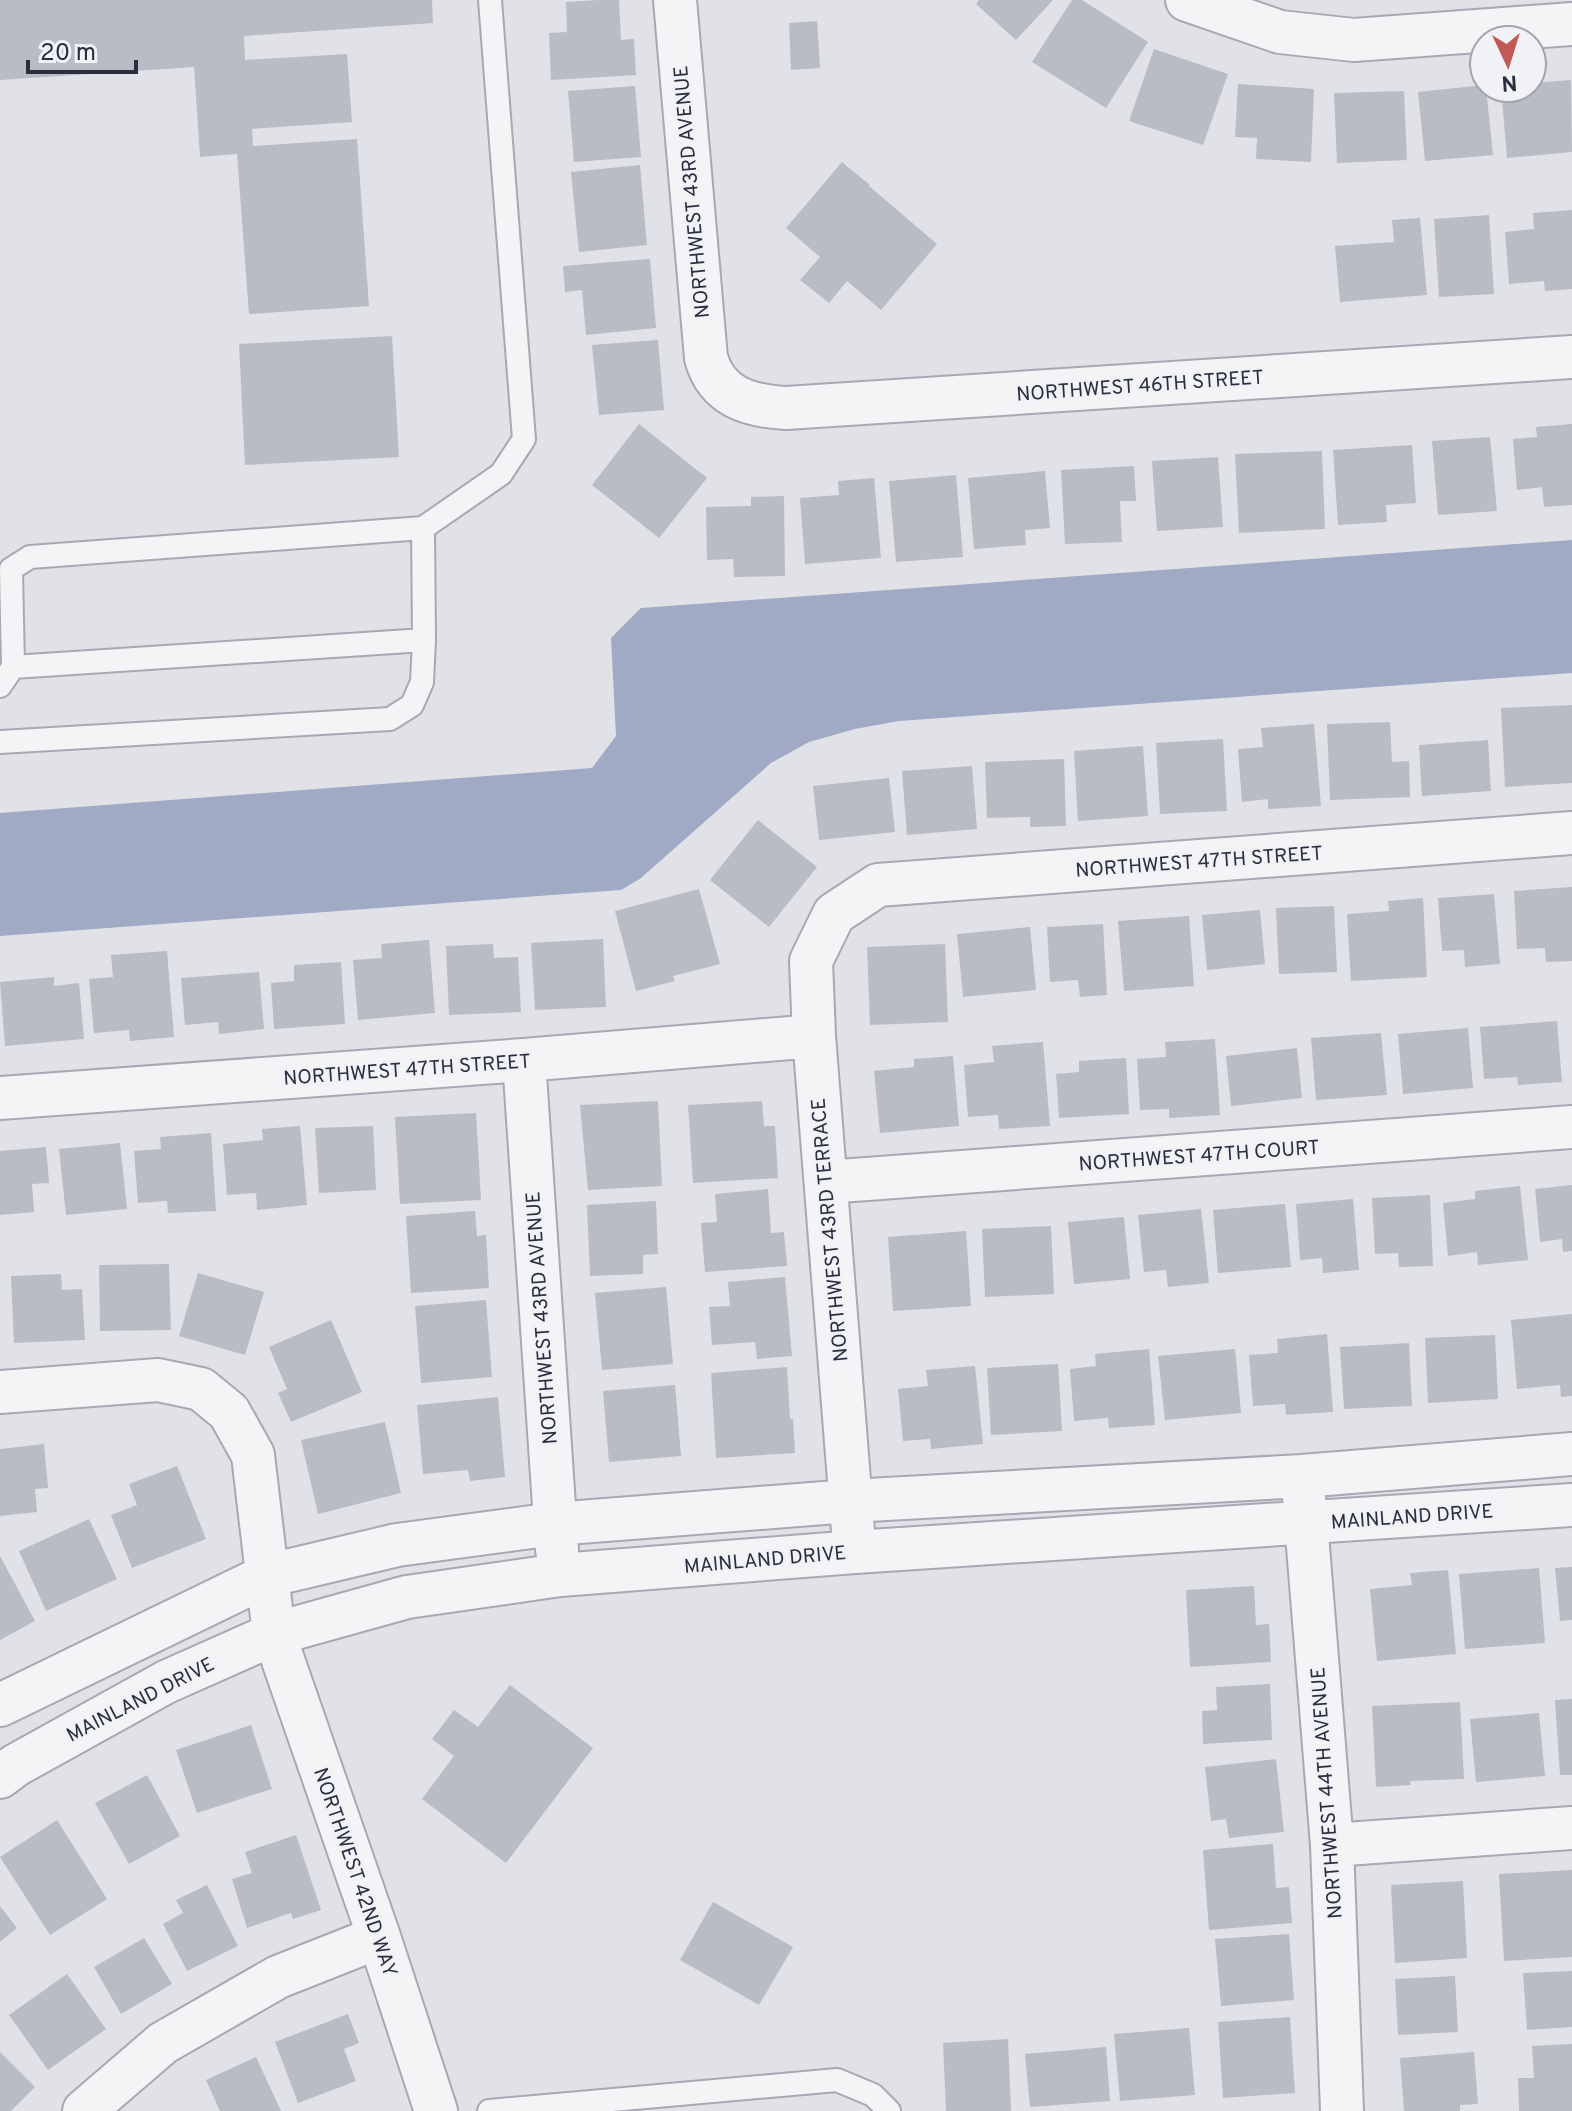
<svg xmlns="http://www.w3.org/2000/svg" width="1572" height="2111" font-family="Overpass,sans-serif">
<style>
.water{fill:#a0aac5}
.building{fill:#b9bbc5}
.lines{fill:none;stroke-linecap:round;stroke-linejoin:round}
.service-casing{stroke:#a7a8b2;stroke-width:26}
.minor-casing{stroke:#a7a8b2;stroke-width:46}
.service{stroke:#f4f4f7;stroke-width:22}
.minor{stroke:#f4f4f7;stroke-width:42}
.labels{text-anchor:middle;stroke-width:6;stroke-linejoin:round;paint-order:stroke}
.street-label{font-size:20px;fill:#2b2e3f;stroke:#f1f2f6}
</style>
<rect width="100%" height="100%" fill="#e1e2e8"/>
<path class="water" d="M1572,540V673L899,721L855,729L809,742L771,763L641,878L621,890L0,936V813L592,768L616,736L611,638L641,608Z"/>
<path class="building" d="M0,0H432L433,23L244,36L245,60L347,54L352,122L252,129L253,146L357,139L369,306L249,314L237,154L200,157L194,67L0,80Z
M598,0H619L621,40L634,39L636,75L551,80L549,33L567,32L566,2Z
M979,0H1053L1016,40L976,4Z
M1072,0H1082L1148,42L1106,108L1032,62Z
M817,21L820,68L791,70L789,23Z
M1154,49L1228,74L1203,145L1129,121Z
M1571,80L1572,152L1507,158L1501,88H1532V83Z
M1238,84L1314,89L1311,162L1256,159L1257,138L1235,137Z
M1484,85V88H1486L1493,155L1425,161L1418,92Z
M635,86L641,157L574,162L568,91Z
M1404,91L1407,160L1337,163L1334,93Z
M842,162L870,185L869,186L937,244L881,310L847,281L829,303L800,280L820,257L786,228Z
M640,165L647,245L579,252L571,172Z
M1572,210V289L1545,291L1544,281L1509,284L1505,232L1534,229L1533,213Z
M1489,215L1494,294L1439,297L1434,219Z
M1420,218L1427,295L1340,302L1335,246L1394,242L1392,220Z
M650,259L656,328L586,335L582,290L565,292L563,266Z
M392,336L399,457L245,465L239,344Z
M658,340L664,410L599,415L592,345Z
M639,424L707,478L659,538L592,485Z
M1572,424V505L1544,507L1542,487L1517,490L1513,439L1537,437L1536,427Z
M1490,437L1497,511L1438,515L1432,441Z
M1412,445L1416,503L1386,505L1387,522L1338,525L1333,450Z
M1322,451L1325,529L1239,533L1235,454Z
M1218,457L1223,527L1157,531L1152,461Z
M1134,466L1136,501H1120L1122,542L1065,544L1061,470Z
M1045,471L1050,528L1025,530L1026,545L974,549L968,478Z
M956,475L963,557L896,562L889,481Z
M874,478L881,558L805,564L800,498L839,495L838,481Z
M784,496L785,576L734,577L733,559L707,560L706,507L751,506V497Z
M1572,705V783L1505,787L1501,708Z
M1390,722L1392,762L1409,761L1410,797L1330,800L1327,724Z
M1314,724L1321,806L1268,809V799L1242,802L1238,749L1263,747L1261,728Z
M1223,739L1227,811L1160,814L1156,743Z
M1488,740L1491,791L1422,796L1419,745Z
M1143,746L1148,816L1078,821L1074,751Z
M1064,759L1066,826L1030,827V817L987,818L985,762Z
M972,766L977,829L907,835L902,771Z
M889,778L895,832L819,840L813,786Z
M758,820L817,867L769,927L710,880Z
M1572,887V961L1546,962L1545,948L1517,949L1514,891Z
M699,889L720,964L673,976L675,981L636,991L615,911Z
M1494,894L1500,964L1465,967L1464,950L1442,951L1438,898Z
M1423,898L1427,977L1351,981L1347,914L1389,911L1388,901Z
M1334,906L1337,972L1279,974L1276,908Z
M1260,910L1265,964L1207,970L1202,915Z
M1189,916L1194,986L1124,991L1118,921Z
M1103,924L1107,995L1080,997L1078,980L1050,982L1047,927Z
M1030,927L1036,990L963,997L957,934Z
M603,939L606,1007L535,1010L531,943Z
M429,940L435,1013L358,1020L353,960L382,958L381,944Z
M493,944L494,958L518,957L521,1012L449,1015L446,946Z
M945,944L948,1022L870,1025L867,947Z
M167,951L174,1037L130,1041L129,1030L94,1033L89,979L113,977L111,955Z
M341,962L345,1024L274,1029L271,983L294,981V965Z
M259,972L264,1029L219,1034L218,1022L185,1025L181,978Z
M54,977V986L79,983L84,1039L5,1046L0,982Z
M1557,1021L1562,1082L1518,1085L1517,1077L1484,1079L1480,1027Z
M1468,1028L1473,1088L1403,1094L1398,1034Z
M1381,1033L1387,1095L1316,1100L1311,1038Z
M1215,1039L1220,1115L1169,1118V1109L1140,1110L1137,1059L1166,1057L1165,1042Z
M1043,1042L1050,1126L999,1129L998,1115L968,1117L964,1065L994,1062L992,1046Z
M1297,1048L1302,1098L1231,1106L1226,1056Z
M953,1056L959,1126L880,1133L874,1071L914,1067V1059Z
M1126,1058L1129,1114L1059,1118L1056,1074L1079,1072V1061Z
M658,1101L662,1186L588,1190L580,1105Z
M762,1101L764,1126H775L778,1178L693,1183L688,1105Z
M476,1113L481,1200L400,1204L395,1117Z
M300,1126L307,1205L257,1210L256,1193L227,1195L223,1144L263,1140L262,1129Z
M373,1126L376,1190L319,1193L315,1128Z
M211,1133L216,1211L168,1213L167,1201L138,1203L134,1151L161,1149L160,1137Z
M120,1143L127,1209L66,1215L59,1149Z
M46,1147L49,1183L32,1184L34,1212L0,1215V1151Z
M1572,1185V1251L1563,1252L1562,1239L1540,1242L1535,1189Z
M1520,1186L1528,1260L1478,1265L1477,1252L1448,1256L1443,1203L1475,1199V1191Z
M768,1189L771,1233L784,1232L787,1266L705,1272L701,1223L717,1222L715,1194Z
M1430,1195L1433,1266L1399,1267L1398,1253L1375,1254L1372,1198Z
M1353,1199L1359,1270L1323,1273L1322,1258L1300,1260L1296,1204Z
M656,1201L658,1254L643,1255V1274L590,1276L587,1205Z
M1285,1204L1291,1267L1218,1273L1213,1210Z
M1201,1209L1209,1283L1168,1287L1166,1270L1144,1272L1138,1215Z
M475,1211L477,1236L486,1235L489,1288L411,1293L406,1216Z
M1124,1217L1130,1279L1074,1284L1068,1222Z
M1051,1226L1054,1294L985,1297L982,1229Z
M966,1231L971,1306L893,1311L888,1237Z
M169,1264L171,1330L100,1331L99,1265Z
M198,1273L264,1292L245,1355L179,1336Z
M61,1274L62,1290L82,1289L85,1340L14,1343L11,1276Z
M785,1277L792,1356L757,1359L755,1342L712,1345L709,1307L730,1306L728,1282Z
M666,1287L673,1364L602,1370L595,1293Z
M486,1300L492,1377L421,1383L415,1306Z
M1572,1314V1396L1561,1397L1560,1385L1517,1389L1511,1320Z
M331,1320L362,1392L291,1422L278,1393L287,1389L269,1347Z
M1327,1334L1333,1412L1286,1415L1285,1404L1253,1406L1249,1355L1278,1353L1277,1339Z
M1495,1335L1498,1399L1428,1403L1425,1338Z
M1409,1343L1412,1406L1344,1409L1340,1347Z
M1149,1349L1155,1425L1109,1428L1108,1418L1074,1421L1070,1369L1096,1366L1095,1354Z
M1235,1349L1241,1413L1165,1420L1158,1356Z
M1058,1364L1062,1431L991,1435L987,1368Z
M975,1366L983,1444L931,1449L930,1439L903,1441L898,1389L928,1386L926,1370Z
M787,1367L790,1419H793L795,1453L716,1458L711,1373Z
M675,1385L681,1456L609,1462L603,1391Z
M498,1397L505,1477L470,1481L468,1470L423,1474L417,1405Z
M385,1422L401,1493L318,1514L301,1440Z
M44,1444L48,1488L35,1489L37,1512L0,1516V1449Z
M177,1466L206,1539L132,1568L111,1515L137,1505L129,1484Z
M89,1519L117,1579L46,1611L19,1551Z
M0,1556L35,1621L0,1640Z
M1572,1567V1620L1560,1621L1555,1568Z
M1539,1568L1545,1643L1465,1649L1459,1574Z
M1448,1570L1456,1654L1377,1661L1370,1589L1412,1585L1410,1573Z
M1254,1586L1256,1625L1269,1624L1271,1662L1190,1667L1186,1590Z
M1270,1684L1272,1740L1203,1744L1202,1711L1217,1710L1216,1687Z
M510,1685L593,1748L506,1863L422,1799L454,1756L432,1739L454,1710L478,1727Z
M1572,1699V1775H1560L1555,1700Z
M1460,1702L1464,1779L1410,1781L1411,1785L1376,1787L1372,1706Z
M1539,1713L1545,1776L1476,1782L1470,1719Z
M251,1725L272,1789L197,1813L176,1750Z
M1276,1759L1284,1832L1229,1838L1226,1819L1211,1821L1205,1767Z
M147,1775L180,1836L129,1864L95,1803Z
M57,1820L107,1899L50,1935L0,1857Z
M296,1835L321,1910L293,1919L291,1913L247,1928L232,1879L252,1873L245,1852Z
M1273,1844L1276,1888L1289,1887L1292,1923L1209,1930L1203,1850Z
M1572,1870V1957L1504,1961L1499,1874Z
M1463,1881L1467,1958L1395,1963L1391,1885Z
M207,1885L238,1946L187,1971L163,1924L183,1913L176,1900Z
M713,1902L793,1947L759,2005L680,1960Z
M0,1906L17,1928L0,1942Z
M1289,1934L1294,2000L1221,2006L1215,1939Z
M144,1938L172,1984L121,2014L94,1967Z
M1572,1971V2027L1527,2030L1523,1973Z
M67,1974L106,2029L48,2070L9,2015Z
M1455,1976L1458,2032L1398,2035L1395,1979Z
M348,2014L359,2043L344,2049L356,2081L298,2103L275,2042Z
M1290,2017L1295,2093L1223,2098L1218,2022Z
M1189,2028L1195,2095L1120,2101L1114,2034Z
M1008,2039L1011,2111H946L943,2043Z
M1572,2044V2111H1519L1518,2078H1534L1532,2046Z
M1106,2047L1110,2101L1030,2107L1025,2054Z
M0,2052L35,2087L11,2111H0Z
M1474,2052L1478,2104L1460,2105V2111H1404L1400,2058Z
M256,2057L281,2111H220L206,2080Z"/>
<g class="lines">
<defs>
<path id="service" d="M13,667L424,640
M0,686L13,667L11,569L30,557L423,528L501,474L524,439L490,0
M0,742L390,719L412,705L422,682L424,640L423,528
M489,2111L837,2080L873,2095L889,2111"/>
<path id="minor" d="M675,0L706,358C717,397 749,406 786,408L1572,357
M1187,0L1280,32L1354,40L1572,24
M524,1060L557,1550
M0,1098L524,1060L814,1036
M826,1182L1572,1127
M0,1392L158,1380L201,1389L229,1412L253,1455L274,1634L379,1937L436,2111
M1304,1497L1332,1845L1342,2111
M853,1531L814,1036L811,961L834,914L878,885L1572,833
M0,1705L266,1576L397,1545L554,1524L850,1501L1302,1476L1572,1454
M0,1777L16,1765L166,1682L274,1634L407,1597L560,1575L855,1552L1572,1505
M1332,1845L1572,1828
M84,2111L163,2043L278,1977L379,1937"/>
</defs>
<use href="#service" class="service-casing"/>
<use href="#minor" class="minor-casing"/>
<use href="#service" class="service"/>
<use href="#minor" class="minor"/>
</g>
<g class="labels">
<g class="street-label">
<text transform="translate(691 192) rotate(-95)" y="7">NORTHWEST 43RD AVENUE</text>
<text transform="translate(1140 385) rotate(-4)" y="7">NORTHWEST 46TH STREET</text>
<text transform="translate(1199 861) rotate(-4)" y="7">NORTHWEST 47TH STREET</text>
<text transform="translate(407 1069) rotate(-4)" y="7">NORTHWEST 47TH STREET</text>
<text transform="translate(1199 1155) rotate(-4)" y="7">NORTHWEST 47TH COURT</text>
<text transform="translate(829 1230) rotate(-95)" y="7">NORTHWEST 43RD TERRACE</text>
<text transform="translate(541 1318) rotate(-94)" y="7">NORTHWEST 43RD AVENUE</text>
<text transform="translate(1412 1516) rotate(-4)" y="7">MAINLAND DRIVE</text>
<text transform="translate(765 1559) rotate(-5)" y="7">MAINLAND DRIVE</text>
<text transform="translate(140 1699) rotate(-27)" y="7">MAINLAND DRIVE</text>
<text transform="translate(1326 1793) rotate(-94)" y="7">NORTHWEST 44TH AVENUE</text>
<text transform="translate(356 1872) rotate(71)" y="7">NORTHWEST 42ND WAY</text>
</g>
</g>
<g transform="translate(1508 64) rotate(176)"><circle r="38" fill="#f1f2f6" stroke="#a2a4ad" stroke-width="2"/>
<path d="M0-6L14 30L0 20L-14 30Z" fill="#c15a53"/>
<text y="-12" font-size="22" font-weight="bold" text-anchor="middle" fill="#2b2e3f">N</text>
</g>
<path d="M28 60v12h108v-12" fill="none" stroke="#2b2e3f" stroke-width="4"/>
<text x="40" y="60" font-size="24" fill="#2b2e3f" stroke="#f1f2f6" stroke-width="6" paint-order="stroke">20 m</text>
</svg>
